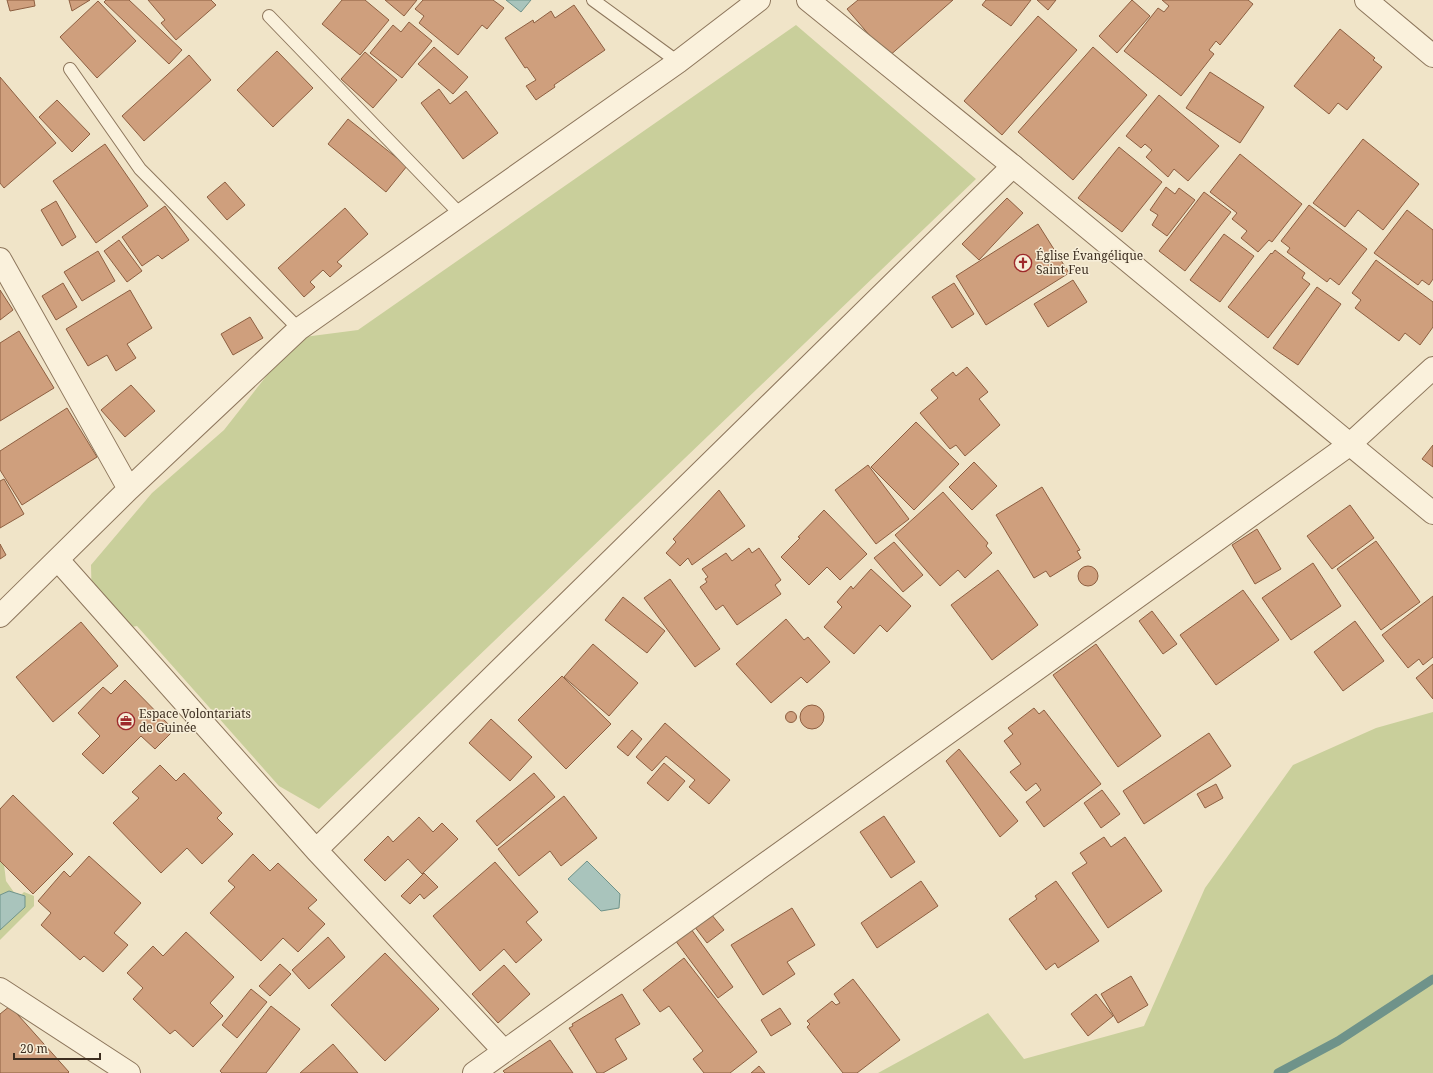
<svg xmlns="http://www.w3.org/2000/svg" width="1433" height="1073" font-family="'Noto Serif',serif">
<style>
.green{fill:#c9cf9b}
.water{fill:#a9c4bc;stroke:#6f938a}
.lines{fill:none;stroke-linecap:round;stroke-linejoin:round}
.stream{stroke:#6f938a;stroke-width:9}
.building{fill:#cf9f7d;stroke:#8d5f41}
.service-casing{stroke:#8d765c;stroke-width:14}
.minor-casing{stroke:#8d765c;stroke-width:24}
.tertiary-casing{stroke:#8d765c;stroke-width:24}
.service{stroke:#faf1dc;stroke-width:12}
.minor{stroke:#faf1dc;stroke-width:22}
.tertiary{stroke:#faf1dc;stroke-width:22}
.labels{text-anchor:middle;stroke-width:3;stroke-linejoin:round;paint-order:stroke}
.poi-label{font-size:12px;fill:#3d2e20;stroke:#f7eed8;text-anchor:start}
</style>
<rect width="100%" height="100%" fill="#f0e4c8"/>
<path class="green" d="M796,25L976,179L319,809L279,786L137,626L106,632L92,608L91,565L152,493L224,430L282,356L304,337L358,330Z
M1433,712V1073H878L988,1013L1024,1059L1144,1026L1205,888L1293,765L1376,728Z
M0,853L3,856L6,881L18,898L24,892L34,896V906L0,940Z"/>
<path class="water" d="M506,0H531L521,12Z
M587,861L620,894L619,908L601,911L568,879Z
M9,891L25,896V907L0,930V895Z"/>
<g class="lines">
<path class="stream" d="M1278,1073L1338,1041L1433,979"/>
</g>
<path class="building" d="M7,0H34L35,6L10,11Z
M69,0H90L72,11Z
M106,0H129L182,50L169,64L104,2Z
M148,0H211L216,5L176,40L161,23L165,20Z
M342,0H365L389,20L360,55L322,24Z
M385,0H417L404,16Z
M423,0H493L504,8L487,29L482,25L458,55L419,23L424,16L415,9Z
M858,0H953L888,57L847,9Z
M986,0H1031L1011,26L982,5Z
M1037,0H1056L1048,10Z
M1132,0L1150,16L1117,53L1099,36Z
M1162,0H1248L1253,4L1220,45L1216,41L1209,50L1214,54L1181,96L1124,51L1158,8L1164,12L1169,6Z
M98,1L136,41L97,78L60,37Z
M574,5L605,50L554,85L555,87L536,100L526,86L536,80L527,67L525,68L505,38L533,20L534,23L551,11L555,18Z
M1038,16L1077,50L1002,135L964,101Z
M409,22L432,41L402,78L370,53L393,25L401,32Z
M1340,29L1375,58L1373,60L1382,67L1347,110L1338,103L1329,114L1294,86Z
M434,47L468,77L453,94L418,64Z
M1093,47L1147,95L1073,180L1018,132Z
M277,51L313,88L273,127L237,90Z
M365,52L397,80L373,108L341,79Z
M189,55L211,80L144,141L122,116Z
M1210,72L1264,107L1240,143L1186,108Z
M0,77L56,143L4,188L0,183Z
M439,89L450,104L466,91L498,133L463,159L421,103Z
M1159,95L1219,146L1188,181L1174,169L1168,177L1146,157L1152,150L1145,144L1141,148L1126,136Z
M57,100L90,134L72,152L39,117Z
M348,119L407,166L386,192L328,144Z
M1363,139L1419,184L1383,230L1358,210L1345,227L1313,203Z
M105,144L148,206L96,243L53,181Z
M1119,147L1162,182L1122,232L1078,198Z
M1240,154L1302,204L1272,242L1269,240L1258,252L1241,238L1247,231L1232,219L1237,213L1210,192Z
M225,182L245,205L227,220L207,197Z
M1166,187L1175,194L1179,188L1195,200L1167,236L1152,225L1158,215L1150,210Z
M1204,192L1231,212L1185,271L1159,251Z
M1007,198L1023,213L979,260L962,244Z
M56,201L76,237L62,246L41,210Z
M1309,205L1367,249L1339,285L1330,278L1327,282L1287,252L1290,248L1281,241Z
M165,206L189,240L162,259L158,255L142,266L122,237Z
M345,208L368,234L337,262L342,266L330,277L323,270L310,282L315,287L304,297L278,268Z
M1407,210L1433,230V279L1429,285L1422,280L1418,285L1374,253Z
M1038,224L1069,273L986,325L956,276Z
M1224,234L1254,256L1220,302L1190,280Z
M119,240L142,271L127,282L104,251Z
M1275,250L1305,273L1302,278L1310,284L1268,338L1228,307L1271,253L1272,254Z
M98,251L115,281L82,301L64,272Z
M1376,260L1433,302V327L1420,345L1405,333L1399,341L1355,308L1361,300L1352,293Z
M1073,280L1087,302L1048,327L1034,304Z
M63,283L77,307L56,320L42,296Z
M954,283L974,314L952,328L932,297Z
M1317,287L1341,304L1298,365L1273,348Z
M0,290L13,310L0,320Z
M130,290L152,328L127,344L136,358L116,371L107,355L88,366L66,329Z
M250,317L263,338L233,355L221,334Z
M19,331L54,388L0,421V343Z
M967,367L988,392L979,399L1000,425L965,456L956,445L950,449L920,413L938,398L931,390L953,372L956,376Z
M131,385L155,411L125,437L101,410Z
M67,408L97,457L22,505L0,470V451Z
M916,422L959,464L914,510L871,467Z
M1433,445V467L1422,459Z
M974,462L997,486L972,510L949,487Z
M868,465L909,519L876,544L835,490Z
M4,479L24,514L0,528V481Z
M1042,487L1080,550L1077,551L1081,558L1050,577L1046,571L1034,578L996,515Z
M719,490L745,526L692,565L688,558L680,566L666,553L676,542L673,539Z
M943,492L988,543L986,546L992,553L965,578L958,570L940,586L895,535Z
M1350,505L1374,538L1332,569L1307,536Z
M824,510L867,554L840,580L827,567L809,585L781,557L800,538L798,537Z
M1257,529L1281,569L1255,584L1232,545Z
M1376,541L1420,602L1381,630L1337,569Z
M894,542L923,575L903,592L874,558Z
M0,544L6,555L0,559Z
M749,548L752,553L759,548L781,580L775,585L781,594L737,625L723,605L716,610L700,587L707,582L705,579L708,577L702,569L726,553L732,561Z
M1313,563L1341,606L1291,640L1262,598Z
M1078 576a10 10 0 1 1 20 0a10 10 0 1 1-20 0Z
M871,569L911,606L887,632L880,625L854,654L824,627L842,607L837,602L851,586L853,589Z
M998,570L1038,625L992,660L951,605Z
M670,579L720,649L695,667L644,598Z
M1243,590L1279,640L1216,685L1180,635Z
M1433,596V657L1423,665L1419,659L1408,668L1382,635Z
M623,597L665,631L647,653L605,620Z
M1152,611L1177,644L1163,654L1139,621Z
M786,619L804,640L808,637L830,662L807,683L801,677L771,703L736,664Z
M1355,621L1384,661L1343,691L1314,652Z
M81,622L118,666L53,722L16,677Z
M593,644L638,683L609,716L564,677Z
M1096,644L1161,736L1118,767L1053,675Z
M1433,664V699L1416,678Z
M562,676L611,724L566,769L518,720Z
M125,680L174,730L155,749L141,736L103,774L82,754L100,736L78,713L103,687L111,694Z
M800 717a12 12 0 1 1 24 0a12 12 0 1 1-24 0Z
M1034,708L1039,714L1044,710L1101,784L1044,827L1026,802L1041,790L1036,783L1026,791L1010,772L1021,764L1004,741L1013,734L1008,728Z
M785.5 717a5.5 5.5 0 1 1 11 0a5.5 5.5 0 1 1-11 0Z
M491,719L532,757L510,781L469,743Z
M665,723L730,780L709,804L689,787L695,780L666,756L652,771L636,757Z
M632,730L642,739L628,756L617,747Z
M1209,733L1231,766L1144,824L1123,791Z
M959,749L1018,821L1000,837L946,761Z
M664,763L685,781L668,801L647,783Z
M160,765L176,781L184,773L222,813L217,818L233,834L202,864L187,848L161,873L113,823L139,798L132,792Z
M534,773L555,797L497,846L476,821Z
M1216,784L1223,798L1205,808L1197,794Z
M1102,790L1120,814L1101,828L1084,803Z
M13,795L73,854L33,894L0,861V809Z
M564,796L597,838L561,866L550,851L519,876L498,849Z
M884,816L915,862L891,878L860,832Z
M419,817L433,832L442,823L458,839L422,874L408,859L385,881L364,860L388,836L393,842Z
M1104,837L1111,847L1125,837L1162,891L1108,928L1072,873L1087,863L1080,853Z
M253,854L270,871L278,863L317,900L308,908L325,924L298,952L283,938L261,961L210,913L235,887L228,881Z
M89,856L141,903L114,933L128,945L103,972L84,956L80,960L41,925L51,913L38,901L64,871L70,877Z
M495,862L538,912L526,922L542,940L516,963L504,949L480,971L433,916Z
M424,873L438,887L424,899L420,894L410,904L401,896Z
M921,881L938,906L877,948L861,923Z
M1056,881L1099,941L1058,968L1055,963L1046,970L1009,919L1037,899L1035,896Z
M792,908L815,945L787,962L795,974L763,995L731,945Z
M707,909L724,930L707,943L691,922Z
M691,929L733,987L718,998L675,940Z
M186,932L234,977L210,1003L223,1016L193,1047L175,1030L170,1034L133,999L143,988L127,973L153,946L163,956Z
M328,937L345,957L309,989L292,970Z
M385,953L439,1009L385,1061L331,1005Z
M684,958L757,1052L730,1073H704L693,1059L703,1051L669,1006L660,1012L643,990Z
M280,964L291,974L270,996L259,986Z
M504,965L530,994L498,1023L472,994Z
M1131,976L1148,1005L1118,1023L1101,994Z
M853,979L900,1040L857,1073H843L807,1027L810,1024L807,1021L832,1001L836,1005L840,1003L834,994Z
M251,989L267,1002L237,1038L222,1025Z
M622,994L640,1024L615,1039L627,1059L603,1073H597L569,1028L573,1026L572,1024Z
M1096,994L1113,1016L1088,1036L1071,1014Z
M10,1006L69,1072L68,1073H0V1014Z
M271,1006L300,1029L266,1073H222L220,1071Z
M780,1008L791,1024L771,1036L761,1020Z
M550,1040L573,1073H505L503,1071Z
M333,1044L358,1073H300Z
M759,1066L765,1073H751Z"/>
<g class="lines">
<defs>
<path id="service" d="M593,0L678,62
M269,16L461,215
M70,69L140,169L299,329"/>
<path id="minor" d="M1366,0L1433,56
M0,259L129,489
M58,560L316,850L504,1051
M0,616L129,489L299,329L678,62L759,0
M316,850L1013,166
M0,989L129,1073
M474,1073L1349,445L1433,368"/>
<path id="tertiary" d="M808,0L1013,166L1433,513"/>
</defs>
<use href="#service" class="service-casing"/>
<use href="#minor" class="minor-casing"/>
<use href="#tertiary" class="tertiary-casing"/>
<use href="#service" class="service"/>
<use href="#minor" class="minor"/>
<use href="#tertiary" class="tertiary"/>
</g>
<defs>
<symbol id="church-ring" viewBox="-11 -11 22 22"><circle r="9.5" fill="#f7eed8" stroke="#9e2a2b" stroke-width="1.5"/><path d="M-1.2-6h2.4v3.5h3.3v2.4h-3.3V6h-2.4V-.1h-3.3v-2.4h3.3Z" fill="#9e2a2b"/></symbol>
<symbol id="office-ring" viewBox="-11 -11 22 22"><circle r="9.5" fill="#f7eed8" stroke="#9e2a2b" stroke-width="1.5"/><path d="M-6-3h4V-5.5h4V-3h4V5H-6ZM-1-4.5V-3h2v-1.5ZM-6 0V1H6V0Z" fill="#9e2a2b"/></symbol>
</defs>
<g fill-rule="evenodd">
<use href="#church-ring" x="1013" y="253" width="20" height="20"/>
<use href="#office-ring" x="116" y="711" width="20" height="20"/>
</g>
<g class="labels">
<g class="poi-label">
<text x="1036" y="260">Église Évangélique<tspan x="1036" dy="14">Saint Feu</tspan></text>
<text x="139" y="718">Espace Volontariats<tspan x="139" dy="14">de Guinée</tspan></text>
</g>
</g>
<path d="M14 1053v6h86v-6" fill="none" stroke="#3d2e20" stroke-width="2"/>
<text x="20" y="1053" font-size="12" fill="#3d2e20" stroke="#f7eed8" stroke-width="3" paint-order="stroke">20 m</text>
</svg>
